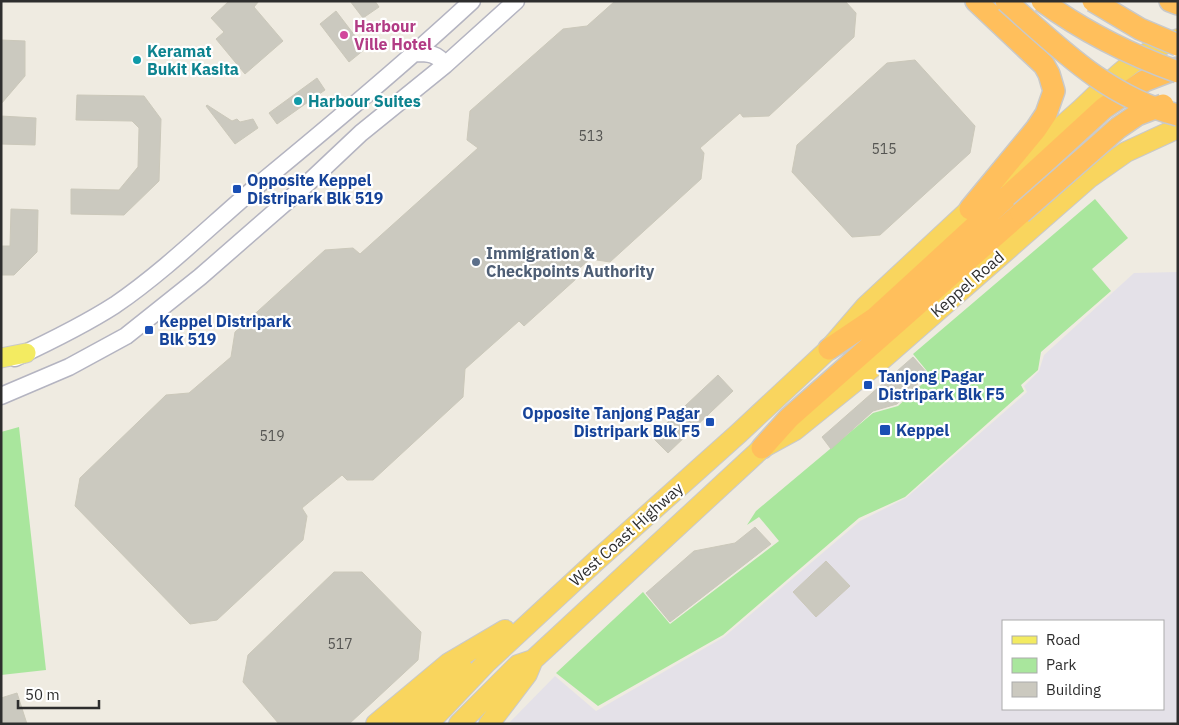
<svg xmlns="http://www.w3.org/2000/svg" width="1179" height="725" font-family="'IBM Plex Sans',sans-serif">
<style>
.industrial{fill:#e4e1e8;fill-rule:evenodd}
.green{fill:#a9e69d}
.building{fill:#cbc9bf;stroke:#cbc8ba}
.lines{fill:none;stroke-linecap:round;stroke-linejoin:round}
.secondary-casing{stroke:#b4b4c1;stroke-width:19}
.primary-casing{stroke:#c9c9c9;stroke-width:21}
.trunk-casing{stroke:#c9c9c9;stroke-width:22}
.motorway-casing{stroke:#c9c9c9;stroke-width:24}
.secondary{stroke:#fff;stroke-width:16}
.primary{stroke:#f3eb61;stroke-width:19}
.trunk{stroke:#f9d55e;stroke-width:20}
.motorway{stroke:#ffbf5c;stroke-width:21}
.motorway-bridge-casing{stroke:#c9c9c9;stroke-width:24;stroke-linecap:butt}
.motorway-bridge{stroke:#ffbf5c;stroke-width:21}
.hotel-dot{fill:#d1479c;stroke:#fff;stroke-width:2}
.culture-dot{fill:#0f9aa8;stroke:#fff;stroke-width:2}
.transit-dot{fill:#1a4fb4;stroke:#fff;stroke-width:2}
.service-dot{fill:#5c6f8a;stroke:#fff;stroke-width:2}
.labels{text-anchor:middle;stroke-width:4.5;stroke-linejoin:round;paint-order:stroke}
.number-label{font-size:14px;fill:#555552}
.hotel-label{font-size:16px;font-weight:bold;fill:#b23c85;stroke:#fff;text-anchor:start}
.culture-label{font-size:16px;font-weight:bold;fill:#0d838f;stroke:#fff;text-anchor:start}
.transit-label{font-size:16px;font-weight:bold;fill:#164399;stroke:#fff;text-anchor:start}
.service-label{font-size:16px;font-weight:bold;fill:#4e5e75;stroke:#fff;text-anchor:start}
.street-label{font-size:16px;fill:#2e2e2e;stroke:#fff}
</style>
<rect width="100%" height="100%" fill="#efebe1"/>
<path class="industrial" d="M1178,272V724H508L555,676L596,711L724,637L860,521L906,498L1027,392L1024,386L1039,371L1044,355L1134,273ZM1003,621H1163V709H1003Z"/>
<path class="green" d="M1095,199L1128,238L1092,269L1111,291L1041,352L1038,370L1021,385L1024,391L905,497L859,518L723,635L598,706L556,673L643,592L670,624L779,541L759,517L747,525L756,511L873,413L898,406L931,376L913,354Z
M19,427L46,670L1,675V432Z"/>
<path class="building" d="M229,1H259L254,7L283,41L245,74L216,39L224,32L211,18Z
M350,1H375L379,7L363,18Z
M615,1H845L856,13L854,37L769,116L743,117L740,113L700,148L704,153L701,179L610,262L590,259L572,275L576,279L524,326L519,321L465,369L463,397L373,480H347L342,475L302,508L307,516L303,540L217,620L190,624L75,506L80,478L166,395L189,393L231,357L235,332L325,250L353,248L360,254L478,148L467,140L470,111L563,29L587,26Z
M336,11L365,49L349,62L320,24Z
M1,40L25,41V76L1,104Z
M915,60L975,126L970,153L880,235L852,237L792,172L797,145L887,63Z
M317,78L325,90L277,124L269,113Z
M77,95L144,96L161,119L159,181L124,215L71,214V189L119,190L138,167L139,128L132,121L76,120Z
M207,105L232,121L237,119L240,122L253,119L258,128L235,144L206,106Z
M1,116L36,118L35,145L1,144Z
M11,209L38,210L37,252L14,275H1V246H10Z
M913,357L928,374L897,404L873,411L831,449L822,437Z
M718,375L733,391L668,453L652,437Z
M755,527L771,544L670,622L646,593L694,551L735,543Z
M826,561L850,586L816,617L793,592Z
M334,572H362L421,632L418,660L349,724H279L243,682L248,655Z
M17,693L27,724H1V698Z"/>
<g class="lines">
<defs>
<path id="secondary" d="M415,53C428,53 437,53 445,65
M15,358C49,342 84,325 115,305C166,270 210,226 257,186C330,126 402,66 472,1
M1,396L69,367L126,336L200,277L309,182L361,133L445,65L516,1"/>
<path id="primary" d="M1,358L26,353"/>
<path id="trunk" d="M1005,178C1029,155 1054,133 1079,111C1108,84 1139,50 1178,39
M376,724L449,663L505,630
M404,724L463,669
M428,724L486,663L596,561L739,433L829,349L866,306L981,199
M459,724L518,665L533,660L762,448L795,430L878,363L1089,178L1126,152L1178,128
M489,724L527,674L532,662"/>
<path id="motorway" d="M1170,1L1178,4
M970,209L1036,129L1046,114L1054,91L1049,74L1044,65L976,1
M829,349L875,318L1104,108L1144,81L1178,68
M762,448L789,418L1021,213"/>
</defs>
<use href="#secondary" class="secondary-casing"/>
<use href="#primary" class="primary-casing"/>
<use href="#trunk" class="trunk-casing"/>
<use href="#motorway" class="motorway-casing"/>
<use href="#secondary" class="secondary"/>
<use href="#primary" class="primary"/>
<use href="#trunk" class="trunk"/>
<use href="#motorway" class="motorway"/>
<defs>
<path id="motorway-bridge" d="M1006,1C1058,47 1108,98 1178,115
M1042,1C1083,31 1131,55 1178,72
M1093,1L1140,29L1178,45
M1021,213L1118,128L1137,115L1163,105"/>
</defs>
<use href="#motorway-bridge" class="motorway-bridge-casing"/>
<use href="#motorway-bridge" class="motorway-bridge"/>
</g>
<circle class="hotel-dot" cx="344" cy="35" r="5"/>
<g class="culture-dot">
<circle cx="137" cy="60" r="5"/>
<circle cx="298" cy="101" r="5"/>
</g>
<g class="transit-dot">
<rect x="232" y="184" width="10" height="10" rx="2.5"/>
<rect x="144" y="325" width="10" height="10" rx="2.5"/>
<rect x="863" y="380" width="10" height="10" rx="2.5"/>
<rect x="705" y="417" width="10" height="10" rx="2.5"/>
<rect x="879" y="424" width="12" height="12" rx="2.5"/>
</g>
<circle class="service-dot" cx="476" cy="262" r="5"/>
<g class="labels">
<g class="number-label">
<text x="591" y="141">513</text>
<text x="884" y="154">515</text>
<text x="272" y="441">519</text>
<text x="340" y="649">517</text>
</g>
<g class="hotel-label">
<text x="354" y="32">Harbour<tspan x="354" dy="18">Ville Hotel</tspan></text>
</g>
<g class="culture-label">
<text x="147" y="57">Keramat<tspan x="147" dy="18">Bukit Kasita</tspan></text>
<text x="308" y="107">Harbour Suites</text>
</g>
<g class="transit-label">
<text x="247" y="186">Opposite Keppel<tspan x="247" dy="18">Distripark Blk 519</tspan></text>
<text x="159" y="327">Keppel Distripark<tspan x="159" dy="18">Blk 519</tspan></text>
<text x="878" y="382">Tanjong Pagar<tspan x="878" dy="18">Distripark Blk F5</tspan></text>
<text x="700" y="419" text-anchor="end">Opposite Tanjong Pagar<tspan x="700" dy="18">Distripark Blk F5</tspan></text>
<text x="896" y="436">Keppel</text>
</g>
<g class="service-label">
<text x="486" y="259">Immigration &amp;<tspan x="486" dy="18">Checkpoints Authority</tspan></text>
</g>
<g class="street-label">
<text transform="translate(967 284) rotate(-41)" y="6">Keppel Road</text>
<text transform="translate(626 534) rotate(-42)" y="6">West Coast Highway</text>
</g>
</g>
<rect width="1179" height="725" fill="none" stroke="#2e2e2e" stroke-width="5"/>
<rect x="1002" y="620" width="162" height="90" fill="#ffffff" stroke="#ababab"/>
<rect x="1012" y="636" width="25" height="8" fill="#f3eb61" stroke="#ababab"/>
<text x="1046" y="645" font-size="15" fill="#2e2e2e">Road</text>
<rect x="1012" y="658" width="25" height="15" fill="#a9e69d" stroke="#ababab"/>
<text x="1046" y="670" font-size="15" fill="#2e2e2e">Park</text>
<rect x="1012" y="682" width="25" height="15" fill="#cbc9bf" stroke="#ababab"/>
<text x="1046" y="695" font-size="15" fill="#2e2e2e">Building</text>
<path d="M18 700v8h81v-8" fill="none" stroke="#2e2e2e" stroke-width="2.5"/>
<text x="25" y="700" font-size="15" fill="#2e2e2e" stroke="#ffffff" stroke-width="4" paint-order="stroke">50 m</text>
</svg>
